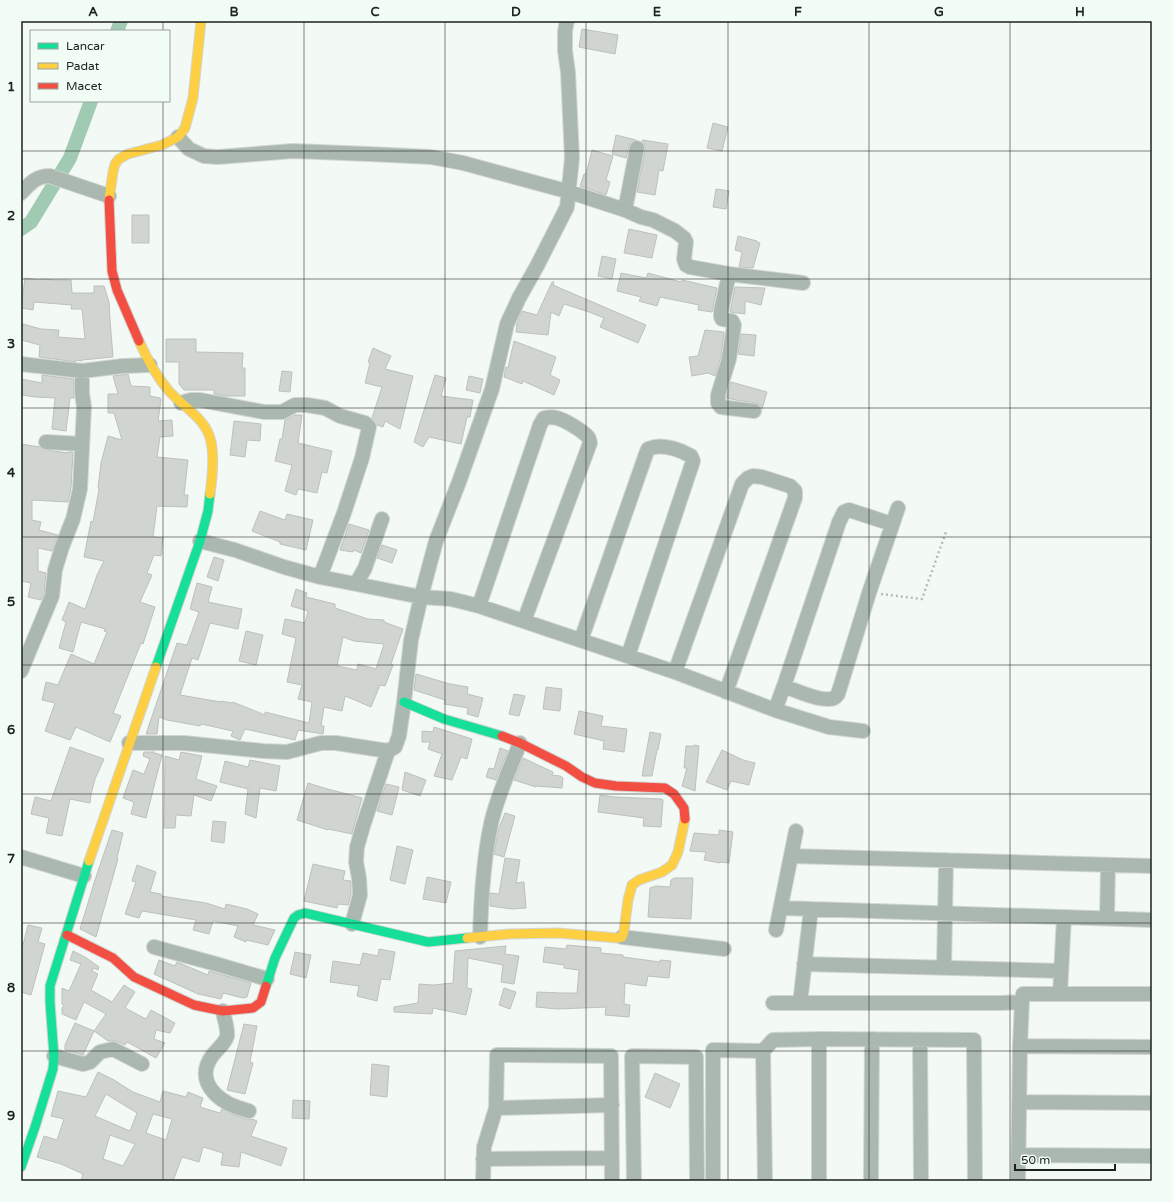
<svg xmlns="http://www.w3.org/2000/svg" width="1173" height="1202" font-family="'Varela Round',sans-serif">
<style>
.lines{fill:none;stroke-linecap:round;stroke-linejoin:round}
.canal{stroke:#a1cab2;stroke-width:14}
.building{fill:#d1d5d2;stroke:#bdc1be;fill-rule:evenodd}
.street-casing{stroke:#d2d6d3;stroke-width:16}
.fast-casing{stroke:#d2d6d3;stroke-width:11}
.slow-casing{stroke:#d2d6d3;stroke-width:11}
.jam-casing{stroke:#d2d6d3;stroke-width:11}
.path{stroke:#b2bdb6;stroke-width:2.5;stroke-dasharray:2 3;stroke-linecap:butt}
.street{stroke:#aab8af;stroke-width:14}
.fast{stroke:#16e098;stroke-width:9}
.slow{stroke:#ffcf43;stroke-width:9}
.jam{stroke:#f24e42;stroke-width:9}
.grid{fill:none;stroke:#1d211f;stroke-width:1;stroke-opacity:0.55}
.neatline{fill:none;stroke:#1d211f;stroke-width:1.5}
.grid-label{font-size:13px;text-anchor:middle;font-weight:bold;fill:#1d211f}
</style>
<rect width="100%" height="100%" fill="#f3f9f5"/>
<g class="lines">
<path class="canal" d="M117,31L121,21
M21,229L31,222L70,158L91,101"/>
</g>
<path class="building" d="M582,29L618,35L615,54L579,47Z
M713,123L728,127L722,151L707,148Z
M616,135L636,140L630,143L626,158L612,154Z
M642,140L668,144L663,171L659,170L655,195L637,192L645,150V146Z
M592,150L613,156L606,180L610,182L606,195L580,186L584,174H586Z
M716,189L729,191L726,209L713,207Z
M132,215H149V243H132Z
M629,229L657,235L652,258L624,253Z
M738,236L757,241V242L760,243L753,268L739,267L742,252L735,250Z
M602,256L616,259L612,279L598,276Z
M621,273L646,278L648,273L681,282L682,280L717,288L712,312L698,310L699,305L660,297L657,306L639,301L641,297L617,291Z
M25,278L41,280V279L55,280H71L72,293H94V286H104L109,302L110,320L113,357L82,360V361L76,360V362L39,357L40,345L21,340V331L23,324L41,329L59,330L58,337L85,339L82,309H71L72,305L34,302L33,310L21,308Z
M552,282H554L553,285L646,325L638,343L600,327L604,318L589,312L564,304L559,316L551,312L548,335L516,332L517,326H516L522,311L537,315Z
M735,287L765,288L761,305L745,301V314L730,312Z
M705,330L724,332L721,357L715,376L708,373L692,376L689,357L698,356Z
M741,334L756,335L754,356L738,354Z
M166,339H196V352L243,353L242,368H245V396H223L214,394V390H184L179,384V362H166Z
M514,341L556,357L550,375L560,380L554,395L523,381L522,384L504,377L506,367L508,368Z
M373,348L391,356L385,369L413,376L400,429L385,421L383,427L377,425L372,418L382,387L365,383L370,363L368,362Z
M282,371L292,372L290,392L279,391Z
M128,374L131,386L150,387V396L160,398L161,400L158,421L172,420L173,436L160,437L157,457L188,460L184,495H188L187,507L157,506L153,537L163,538L161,556L154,555L147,573L152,575L140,602L155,607L143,644L141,643L113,713L121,716L110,742L76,727L70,740L45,731L55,703L42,700L46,682L58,685L71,654L94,664L107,632L104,631L105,629L81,622L73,652L59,648L66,622L62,620L69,602L85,609L97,575L104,561L84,557L91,521L93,522L99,489L98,488L101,463L108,436L122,440L114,413H108V394H118L113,376Z
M42,375L74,379V398H70L66,431L52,429L55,398L36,397L21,395V379L42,383Z
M435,375L446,378L441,396L473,400L470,417H467L461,444L429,437L423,447L414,442Z
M469,376L483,379L480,393L466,390Z
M731,382L767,392L762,409L759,404L755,403L736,400L726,398Z
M295,415H302L298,443L332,451L327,473L322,472L317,493L298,489L296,495L285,491L292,465L275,461L280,439H282L285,420Z
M234,421L261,424L260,441L247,440L245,457L230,455Z
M21,444L40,447L46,450L68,453V452H73L71,488L68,502L32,500V520L41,522L39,530L58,535L52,551L38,548V571L46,573L44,594L41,600L28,597L31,583L21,581Z
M260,511L285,520L287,514L313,520L306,550L280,544V542L252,531Z
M349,524L369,530L361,553L354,550L353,552L340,550Z
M382,545L397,550L392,563L377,558Z
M214,557L224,560L218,581L207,577Z
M197,583L212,587L208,602L242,609L238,629L210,623L198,660L192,658L180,695L221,702V701L232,703L233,702L265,715V712L309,723L312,702L298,699L302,685L287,682L296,638L282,634L285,619L305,623L308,611L291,606L296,589L307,593L306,597L335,604V608L368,619L384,620V622L403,629L391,664L393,665L385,686L380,685L371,707L345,696L342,711L324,707L321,726H324L323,734L298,730L295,740L245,729L240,740L231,736L233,731L201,724L200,726L167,720L159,717L157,734H146L177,643L187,645L199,612L190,609ZM343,637L354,641L384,644L376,669L358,664L357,670L337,666Z
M246,631L263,635L256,665L239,661Z
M416,674L450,684L468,687L467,694L483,698L478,717L467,714L468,708L444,704L445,700L414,690Z
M546,687L562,689L560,711L543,709Z
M514,694L525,696L519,716L509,714Z
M579,711L603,716L601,726L627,729L624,752L603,749L604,741L574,734Z
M434,727L472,739L467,759L461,757L452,780L434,776L442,754L428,749L430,742H422V731L433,732Z
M650,732L661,734L658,750H657L652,776H642Z
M694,745L699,746L695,791L682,786L687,768H684L686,746H694Z
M70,747L104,759L95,779L91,794L90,803L70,799L62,836L46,833L49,818L31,814L35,797L51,801Z
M500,748L508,751L496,780L486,777L489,768L494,769Z
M722,750L743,760L755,763L749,785L731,781L727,790L706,782Z
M144,752H155L154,753L162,755L146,818L131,814L134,802L123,798L133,770L144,774L150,759L143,756Z
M181,752L202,756L196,779L217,786L211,801L194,795L191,816L176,815L175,828H164L165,756L179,760Z
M523,758L553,772L552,775L560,776L563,778L562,788L536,786V787L514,780Z
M250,760L280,766L276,791L260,788L256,818L245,814L248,789L220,782L225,761L248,767Z
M405,772L426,780L420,796L402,790Z
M308,783L324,788L362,798L352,834L328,829V830L297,820Z
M386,784L399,787L392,815L377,811Z
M600,795L615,797L661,799L663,800L661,827L643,826L644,818L598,812Z
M505,813L515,816L504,857L494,854L498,830Z
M213,821L226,822L224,843L211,841Z
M112,830L123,833L117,858L118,859L96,937L80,929L95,880Z
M719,830L733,832L729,863L720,862V863L704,860L706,852L690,851L694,833L719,835Z
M397,846L413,850L405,884L390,880Z
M505,858L520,860L516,883L524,882L526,908L512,909L490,906V893L499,894Z
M313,864L345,871L343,880L351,881V894L348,905L338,904L337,908L304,901Z
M137,865L156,872L150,892L161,894V896L206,903L225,909L226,904L247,909L258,914L253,925L275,930L268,945L246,940V942L234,937L238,926L213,921L209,934L193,930L196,920L142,911L139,918L125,914L136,882L132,881Z
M427,877L451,882L446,903L423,899Z
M674,878H693L691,919L648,917L650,888L656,886L670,887L671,880Z
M28,925L42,928L38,942L45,944L31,995L21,992V953Z
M567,945L601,948V953L623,955V957L660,962V960L671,961L669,978L648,976L646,986L625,983L624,1004L630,1005L629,1017L605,1015L606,1007L557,1009L536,1007L537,992L561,993H577L579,970L564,968V965L543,962L545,947L566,949Z
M506,946L505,954L519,956L514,984L501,982L503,965L468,958L467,988L472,989L466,1015L433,1008L432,1014L394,1012V1007L418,1003L419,984L433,985L453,983L455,951Z
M379,949L395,952L390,980L381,979L377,1001L357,996L359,986L330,982L333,961L360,965L363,953L378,956Z
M73,951L85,957L99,967L98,970L93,968L92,971L98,974L91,990L112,1002L124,985L135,992L125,1008L146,1019L151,1010L175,1023L170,1033L156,1030L154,1039L165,1043L156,1058L127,1042L125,1045L116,1041H108L94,1031L106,1014L84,1002L76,1020L62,1014V1008L64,1005L62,1004V988L69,991L81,964L70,960Z
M295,952L311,955L306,978L290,974Z
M159,960L175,966L177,962L208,975L209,971L251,983L247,997L243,998L223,993L221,999L198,994L154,974Z
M504,988L516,992L510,1009L499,1005Z
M75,1023L94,1031L83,1055L65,1050V1045Z
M244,1024L257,1026L250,1062L253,1063L245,1094L227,1090Z
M372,1064L389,1066L387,1097L370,1095Z
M98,1072L114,1080L133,1092L160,1102L163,1091L186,1097L188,1092L203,1098L200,1107L220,1113L222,1109L234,1115L246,1119H252L257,1121L251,1136L287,1148L281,1166L241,1152L239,1167L221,1165L223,1153L203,1147L199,1162L182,1157L173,1181H81L83,1174L61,1164L37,1157L44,1136L57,1140L64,1119L51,1116L58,1091L86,1097ZM106,1094L137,1113L130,1131L95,1116ZM153,1114L172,1119L166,1140L146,1133ZM110,1135L135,1144L123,1166L103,1159Z
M655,1073L680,1084L670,1108L645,1097Z
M293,1100L310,1101L309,1119L292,1118Z"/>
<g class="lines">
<defs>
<path id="street" d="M178,137L189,149L204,156L218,157L293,151L369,154L431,157L463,163L570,192L625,210L641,217L653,220L675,231L684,238L686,242L684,259L686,265L690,267L729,274L803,283
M21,193C30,184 35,176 50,176L109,196
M625,210L637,148
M729,274L721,311V317L722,319L732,321L734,325L729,359L718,395V403L721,407L754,411
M21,364L82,371L123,366L150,365
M181,403L191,400H200L264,412H282L295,405H307L325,408L340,416L365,423L369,427L362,458L344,513L320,577L284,567L235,550L200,541
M46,442L82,444
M320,577L356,584L365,568L382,519
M356,584L421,597L451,599L479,606L675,672L775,710L829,727L863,731
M479,606L540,425L544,418C549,417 553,417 557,418C565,420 583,431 588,437C589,438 590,442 590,443L524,621
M581,640L646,454L648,449C662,443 678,449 691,456L693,461L628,656
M21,671L52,596L55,570L62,547L73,519L80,489L84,407L82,393V371
M675,672L742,484L748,478L753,476L762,477L790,486L795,491V498L726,692
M784,686C794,690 824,703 834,698C836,697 837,695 838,694L869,593L898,508
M775,710L784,686L839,522L844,512L849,510L892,524
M129,743H184L263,751L287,752L321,743H336L388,751L395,747L399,736L404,702L411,640L421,597L436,541L459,482L492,389L507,324L519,298L537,266L567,207L572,158L568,72L565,51V31L567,21
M791,856L1152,866
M21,857L84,876
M781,908L1152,920
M1107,918L1108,865
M352,924L360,895L359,878L356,862L357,847L363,826L388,751
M776,930L796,831
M480,937C481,899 483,861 491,824C497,796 510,769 520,743
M622,937L724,949
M154,947L216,964L267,979
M804,964L1061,971
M944,968L946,860
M1060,994L1064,917
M773,1003H1000L1022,1002L1023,994H1152
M800,1003L811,909
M223,1011C224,1019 228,1028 227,1036C225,1044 217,1049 212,1056C198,1076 209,1093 229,1104C235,1107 243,1109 249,1111
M920,1040L921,1181
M1020,1046L1152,1047
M763,1051L773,1040L819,1039
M54,1056L83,1064L90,1062L100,1052L113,1049L142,1064
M1019,1102L1152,1103
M496,1108L612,1105
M1019,1155L1152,1156
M483,1159L612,1158
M483,1181L484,1147L496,1108L497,1055L611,1056L612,1181
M634,1181L632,1056L696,1057L697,1181
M713,1181V1050L763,1051L765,1181
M819,1181V1039L974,1040L975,1181
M871,1181L872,1039
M1018,1181L1020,1046L1022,1002"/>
<path id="fast" d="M156,667L200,541L208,511L210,494
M404,702L444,719L502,736
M266,986L275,958L294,918L298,915L305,913L428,942L467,938
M21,1167L35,1127L53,1069L54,1056L50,1002V986L89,861"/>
<path id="slow" d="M109,200L113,172L115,164L119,159L128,154L162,145L178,137L185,128L193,98L201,21
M139,341C147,359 156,376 169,391C183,407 207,419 211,442C214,456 212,480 210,494
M89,861L156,667
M467,938L509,934L558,933L617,938L622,937L624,931L628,900L632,885L639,880L662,872L672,865L678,852L685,819"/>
<path id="jam" d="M109,200L112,271L117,290L139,341
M502,736L520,743L566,766L582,777L595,783L616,786L665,788L674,794L684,808L685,819
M67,935L113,958L134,977L194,1005L223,1011L253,1008L261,1002L266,986"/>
</defs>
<use href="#street" class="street-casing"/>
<use href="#fast" class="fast-casing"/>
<use href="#slow" class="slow-casing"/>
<use href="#jam" class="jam-casing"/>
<path class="path" d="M881,594L922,599L946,532"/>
<use href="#street" class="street"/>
<use href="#fast" class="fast"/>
<use href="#slow" class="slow"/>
<use href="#jam" class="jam"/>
</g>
<path class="grid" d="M163,21V31M304,21V1181M445,21V1181M586,21V1181M728,21V1181M869,21V1181M1010,21V1181M163,101V1181M21,151H1152M21,279H1152M21,408H1152M21,537H1152M21,665H1152M21,794H1152M21,923H1152M21,1051H1152"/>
<rect width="1173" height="1202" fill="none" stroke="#f0fcf4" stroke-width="44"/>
<rect x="30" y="30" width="140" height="72" fill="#f0fcf4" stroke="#9ca49f"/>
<rect x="38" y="43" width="20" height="6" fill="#16e098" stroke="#9ca49f"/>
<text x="66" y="50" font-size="12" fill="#1d211f">Lancar</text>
<rect x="38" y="63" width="20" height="6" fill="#ffcf43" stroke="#9ca49f"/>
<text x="66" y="70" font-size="12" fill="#1d211f">Padat</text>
<rect x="38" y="83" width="20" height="6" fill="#f24e42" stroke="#9ca49f"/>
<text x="66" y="90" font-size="12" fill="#1d211f">Macet</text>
<path d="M1015 1164v6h100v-6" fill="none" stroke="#1d211f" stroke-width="2"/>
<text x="1021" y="1164" font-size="12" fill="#1d211f" stroke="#f0fcf4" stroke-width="3" paint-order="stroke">50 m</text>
<rect x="22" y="22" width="1129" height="1158" class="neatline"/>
<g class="grid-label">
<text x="93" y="16">A</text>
<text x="234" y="16">B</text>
<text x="375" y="16">C</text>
<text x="516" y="16">D</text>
<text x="657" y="16">E</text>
<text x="798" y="16">F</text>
<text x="939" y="16">G</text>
<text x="1080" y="16">H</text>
<text x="11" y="91">1</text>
<text x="11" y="220">2</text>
<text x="11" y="348">3</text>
<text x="11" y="477">4</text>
<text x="11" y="606">5</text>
<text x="11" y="734">6</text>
<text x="11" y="863">7</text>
<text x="11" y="992">8</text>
<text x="11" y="1120">9</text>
</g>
</svg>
